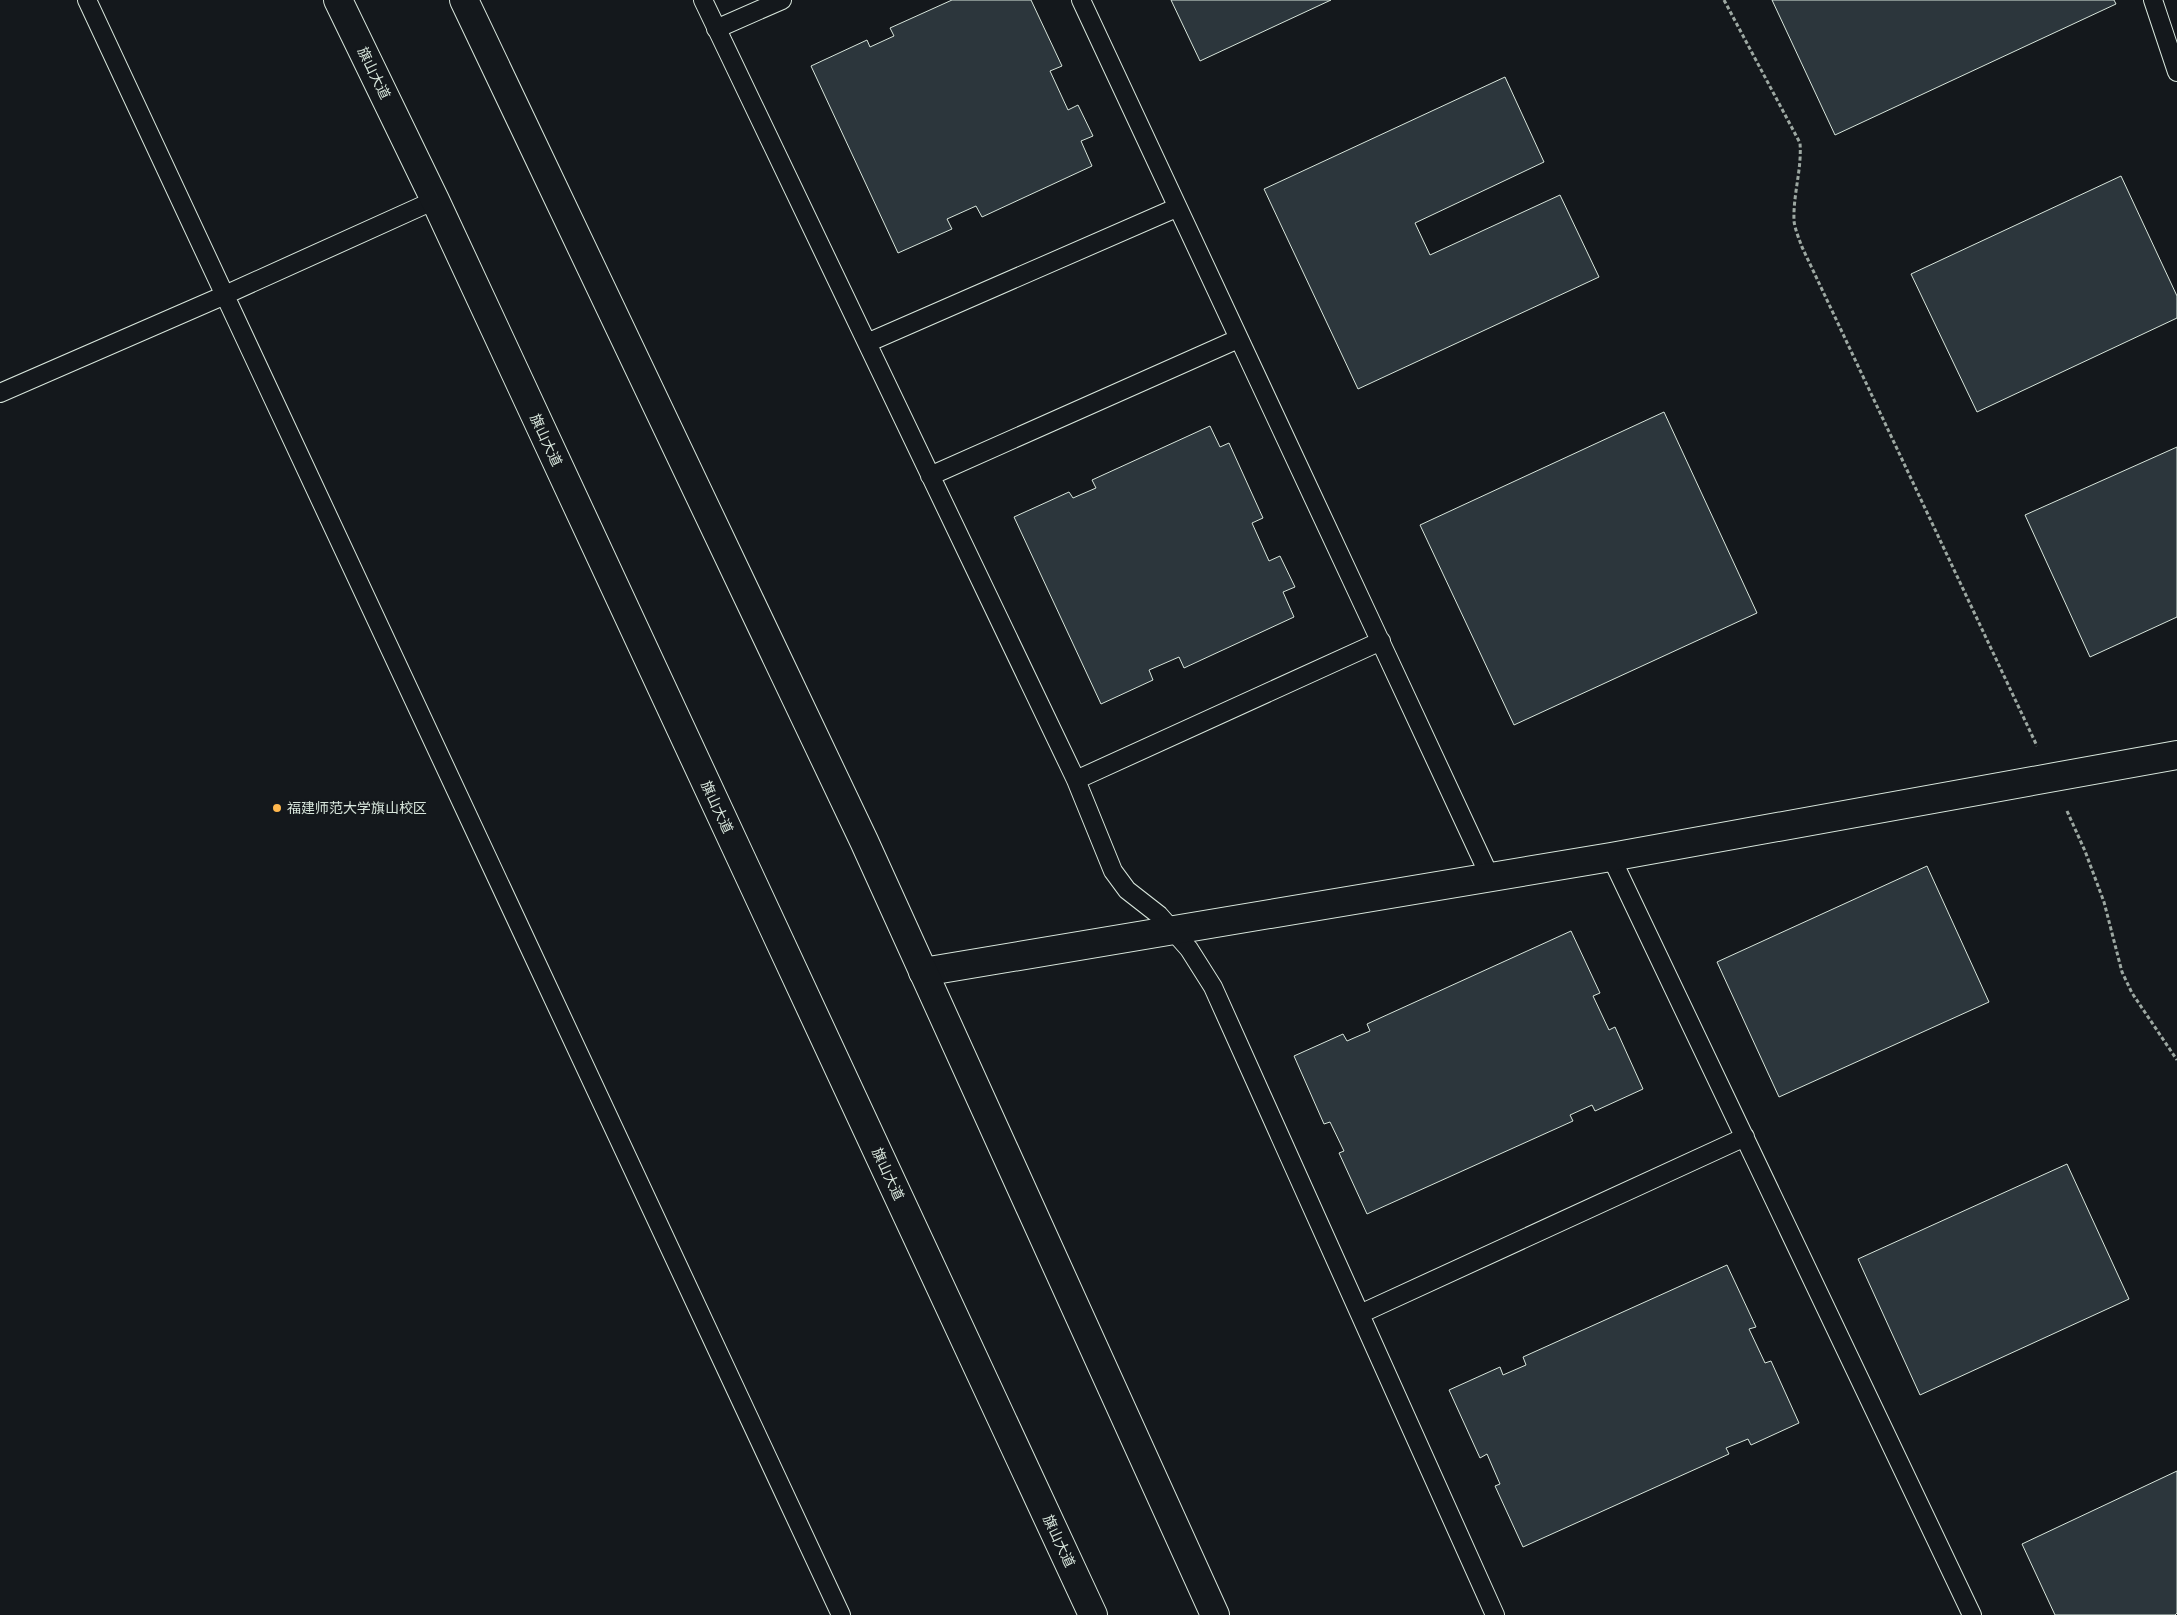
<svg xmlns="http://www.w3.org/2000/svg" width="2177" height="1615" font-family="Commissioner,'Noto Sans SC',sans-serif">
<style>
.building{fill:#2c363c;stroke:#d8e6dc}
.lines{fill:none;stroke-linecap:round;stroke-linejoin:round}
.lane-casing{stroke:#d8e6dc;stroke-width:20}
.secondary-casing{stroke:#d8e6dc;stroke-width:30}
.highway-casing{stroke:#d8e6dc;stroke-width:30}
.path{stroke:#9da8a2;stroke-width:3;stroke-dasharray:4 2.5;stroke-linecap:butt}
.lane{stroke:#14181c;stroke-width:18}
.secondary{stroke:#14181c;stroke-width:28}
.highway{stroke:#14181c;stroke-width:28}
.poi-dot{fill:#ffb74d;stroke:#14181c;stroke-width:2}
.labels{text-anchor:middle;stroke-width:4;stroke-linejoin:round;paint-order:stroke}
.street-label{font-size:14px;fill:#d8e6dc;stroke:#14181c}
.poi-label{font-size:14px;fill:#d8e6dc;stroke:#14181c;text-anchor:start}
</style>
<rect width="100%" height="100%" fill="#14181c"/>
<path class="building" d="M952,0H1031L1062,66L1050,71L1068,110L1078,105L1093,136L1081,141L1092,166L982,217L976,206L947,219L952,229L898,253L811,66L867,40L870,47L894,36L890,28Z
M1171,0H1331L1200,61Z
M1772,0H2114L2116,4L1835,135Z
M1505,77L1544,162L1415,223L1430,255L1560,195L1599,277L1358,389L1264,189Z
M2121,176L2177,296V318L1977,412L1911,274Z
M1664,412L1757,613L1514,725L1420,525Z
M1210,426L1220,447L1229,443L1263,518L1252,523L1269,561L1280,556L1295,587L1283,592L1294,617L1184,668L1179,657L1149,670L1153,680L1101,704L1014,517L1069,492L1073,498L1096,488L1092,480Z
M2177,447V617L2090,657L2025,515Z
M1927,866L1989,1002L1779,1097L1717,962Z
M1571,931L1600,993L1593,996L1609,1030L1615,1027L1643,1089L1595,1111L1592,1105L1570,1115L1573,1121L1367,1214L1339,1153L1344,1151L1330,1122L1324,1124L1294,1056L1343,1034L1347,1041L1370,1031L1367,1024Z
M2067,1164L2129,1299L1920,1395L1858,1259Z
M1727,1265L1756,1327L1749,1329L1765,1363L1771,1361L1799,1423L1751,1445L1748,1439L1726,1448L1729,1454L1523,1547L1495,1486L1500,1484L1487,1454L1480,1458L1449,1390L1500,1367L1503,1375L1526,1365L1523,1357Z
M2177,1471V1613L2175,1615H2055L2022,1544Z"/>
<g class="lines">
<defs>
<path id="lane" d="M87,0L841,1615
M703,0L1076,780L1113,871L1127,890L1159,915L1189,949L1213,987L1495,1615
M1081,0C1215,293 1355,584 1490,877
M2153,0L2177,72
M716,29L782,0
M867,343L1176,208
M0,393L225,295L435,200
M930,476L1238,339
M1076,780L1381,641
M1611,857L1972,1615
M1360,1314L1745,1137"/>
<path id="secondary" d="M923,972L1611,857L2177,755"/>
<path id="highway" d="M338,0L435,200L1093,1615
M464,0L864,841L1215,1615"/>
</defs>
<use href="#lane" class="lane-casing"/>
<use href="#secondary" class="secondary-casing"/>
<use href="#highway" class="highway-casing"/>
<path class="path" d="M1724,0L1800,143C1802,169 1793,194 1794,221C1795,229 1799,239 1802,247L2037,746
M2067,811L2085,851L2104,902L2122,972L2132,993L2177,1060"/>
<use href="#lane" class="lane"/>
<use href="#secondary" class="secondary"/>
<use href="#highway" class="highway"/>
</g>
<circle class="poi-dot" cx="277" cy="808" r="5"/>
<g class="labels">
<g class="street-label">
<text transform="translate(374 73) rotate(64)" y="5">旗山大道</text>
<text transform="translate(546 440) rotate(65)" y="5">旗山大道</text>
<text transform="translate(717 807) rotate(65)" y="5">旗山大道</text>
<text transform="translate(888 1174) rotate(65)" y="5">旗山大道</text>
<text transform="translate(1059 1541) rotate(65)" y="5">旗山大道</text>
</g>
<g class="poi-label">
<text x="287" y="813">福建师范大学旗山校区</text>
</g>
</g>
</svg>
